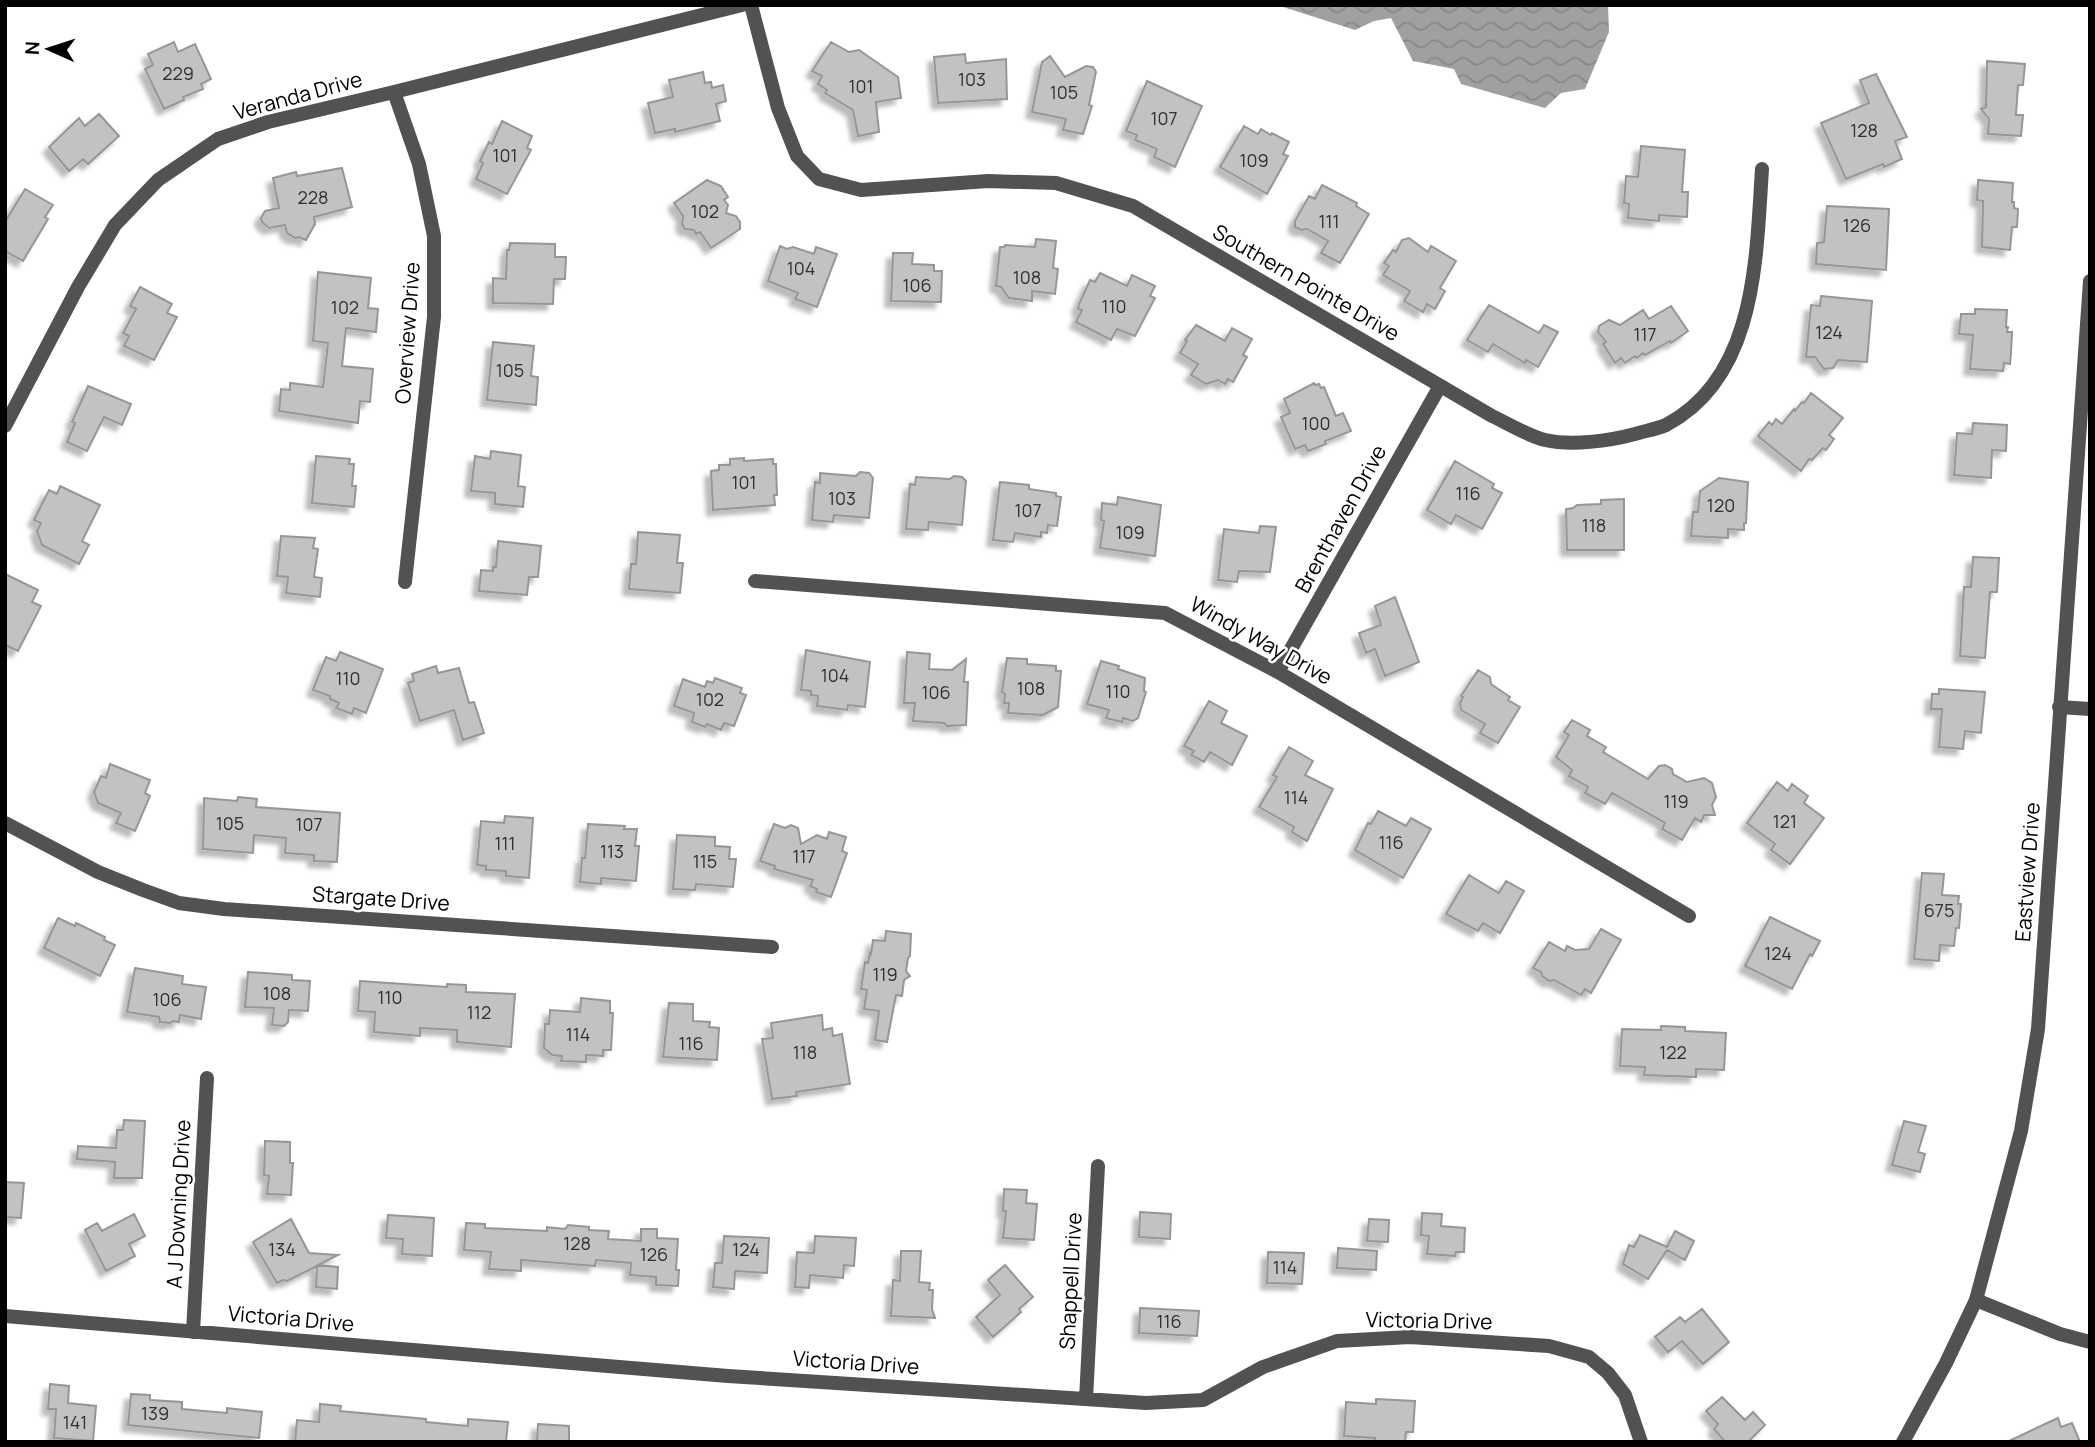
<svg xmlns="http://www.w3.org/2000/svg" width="2095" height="1447" font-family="Manrope,sans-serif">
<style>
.water{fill:url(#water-waves)}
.building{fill:#c2c2c2;stroke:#969696;stroke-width:2;filter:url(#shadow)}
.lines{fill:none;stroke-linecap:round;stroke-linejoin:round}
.minor{stroke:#525252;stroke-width:14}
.tertiary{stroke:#525252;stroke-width:14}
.labels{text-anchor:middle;stroke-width:5;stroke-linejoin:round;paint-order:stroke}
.number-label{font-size:18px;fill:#303030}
.street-label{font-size:21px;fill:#000;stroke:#fff}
</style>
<defs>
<pattern id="water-waves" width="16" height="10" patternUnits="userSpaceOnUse" patternTransform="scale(1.75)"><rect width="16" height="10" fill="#a0a0a0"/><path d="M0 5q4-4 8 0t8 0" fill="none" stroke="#888"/></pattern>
<filter id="shadow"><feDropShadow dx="-6" dy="6" stdDeviation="2" flood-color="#0004"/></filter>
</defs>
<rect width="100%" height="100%" fill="#fff"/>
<path class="water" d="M1277,5H1608L1609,32L1585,89L1561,93L1545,108L1461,84L1454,69L1413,61L1391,18L1374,21L1355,30Z"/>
<path class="building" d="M174,42L178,52L195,44L211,79L201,84L203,89L183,97L184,100L164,109L145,69L153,65L148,54Z
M831,42L849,52L859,50L898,77L901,98L876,102L879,132L858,136L853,110L825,93L827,90L818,84L822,76L812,71Z
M965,54L966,63L1006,59L1007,99L938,103L934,57Z
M1050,56L1065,77L1086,66L1093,67L1096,72L1089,105L1092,106L1083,134L1063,130L1066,119L1032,112L1042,62Z
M1987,61L2025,64L2023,85H2018L2016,115H2023L2021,136L1988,134L1989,119L1981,109L1986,107Z
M703,72L705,83L711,82L712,88L723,85L726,101L716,104L720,121L675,132V129L655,133L648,103L673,97L669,80Z
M1876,74L1907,137L1895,141L1902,159L1884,167L1883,164L1846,179L1821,123L1869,103L1860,80Z
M1147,81L1202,106L1175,167L1154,157L1157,149L1135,140L1137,135L1126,131Z
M99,114L119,136L88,164L83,159L69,171L49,147L79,118L85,126Z
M502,121L532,136L527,148L531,150L507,194L476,179L483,163L480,161L489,142L492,144Z
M1244,126L1258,134L1261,129L1271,135L1272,133L1289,142L1283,154L1288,156L1267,194L1220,167Z
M1641,146L1685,150L1682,192H1688L1687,217L1659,215V221L1628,218L1629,204L1624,203L1626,176L1638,177Z
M342,168L352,207L314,217L315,224L306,240L299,237L295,238L287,233L285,225L269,228L262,222L261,218L265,211L279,208L273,178L296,172L297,176Z
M707,180L721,186L728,197L724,200L728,205L726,213L736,216L740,222V229L711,248L700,232L696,234L694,230L685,229L682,224L683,216L674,203Z
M1978,180L2013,183L2012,202H2014V208L2018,209L2017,227H2012L2010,250L1982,247L1983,201L1977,200Z
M1322,185L1357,203L1356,206L1369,214L1340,263L1321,253L1328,241L1307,229L1301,230L1295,227V221L1309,196L1315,199Z
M25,189L53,205L45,217L48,219L23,261L5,251V222Z
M1827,206L1889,209L1886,270L1816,264L1817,243L1824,242Z
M1409,238L1428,252L1431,246L1456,261L1440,288L1445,291L1435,309L1427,304L1423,312L1404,301L1410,291L1383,275L1389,266L1384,263L1393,250L1396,252L1402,240Z
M1036,239L1056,241L1053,268L1058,269L1055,294L1032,291V301L1009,298L1001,287L996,286L1000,247H1004L1005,245L1035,247Z
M510,243L555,244V257H566L565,279H554L553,304L493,303V278L506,279L507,250H509Z
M780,246L787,249L793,247L814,254L816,247L837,254L817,307L795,299L798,293L768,281Z
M893,253H913L912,264L934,265V271H942L941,302L891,301Z
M318,272L371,278L368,308L378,309L376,332L346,328L342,366L373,369L370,402L360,401L358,423L279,411L281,389L290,390V383L323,387L328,343L313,341Z
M1100,273L1127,286L1132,275L1155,286L1150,296L1155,298L1135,336L1117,329L1111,340L1076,322L1082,310L1078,309L1079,304L1090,280L1095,282Z
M140,287L172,304L167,313L177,317L154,360L124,346L129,336L123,333L136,309L130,306Z
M1821,296L1872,301L1867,362L1838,360L1833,368L1824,369L1815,357H1806L1811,305L1820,306Z
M1489,305L1539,333L1544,325L1558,332L1538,367L1526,360L1525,363L1493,344L1488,352L1467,340Z
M1671,306L1688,331L1671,343L1670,341L1645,355L1643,353L1637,358L1635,356L1625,363L1621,358L1615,363L1603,344L1606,342L1598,332L1599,326L1609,320L1620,325L1643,310L1649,319Z
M1975,309L2007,310L2006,327H2008L2007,332H2012L2011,353L2010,364L2004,363L2003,371L1970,369L1973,335L1959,334L1961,314H1975Z
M1196,325L1225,341L1232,328L1252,339L1243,355L1247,357L1233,382L1228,379L1225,384L1218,380L1206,384L1191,375L1198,364L1180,353L1187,341L1185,340Z
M493,342L534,346L531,376L538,377L536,405L487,400Z
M1314,383L1315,385L1319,384L1321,388L1324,387L1336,416L1343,413L1351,431L1325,441L1326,444L1308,451L1305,445L1295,449L1281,417L1290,413L1284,399Z
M88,386L131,404L122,425L104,417L87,451L67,442L75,423L72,422Z
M1811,393L1843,418L1829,435L1834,439L1826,450L1823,448L1812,460L1809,459L1801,471L1758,436L1769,422L1772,425L1776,419L1782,424L1794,409L1795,411L1802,402L1804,403Z
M1973,423L2007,425L2006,451L1992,450L1991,478L1954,475L1957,433L1972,434Z
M491,451L521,455L518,486L525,487L523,507L495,504V493L471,491L475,456L490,459Z
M316,456L350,459L349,464H354L352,486H356L354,507L312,503Z
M744,458V461L773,459V464H776L777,495H774L775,505L713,510L711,471L719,470V465H730V459Z
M1455,461L1494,484L1492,488L1502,493L1482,529L1456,515L1451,524L1427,510Z
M860,472L869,473L873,478L869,518L834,515L833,522L812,520L815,482L820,483V473L856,476Z
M954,476L962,477L966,481L962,525L929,522L928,530L906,529L910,484L915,485L916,477L950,479Z
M1719,478L1748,482L1746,523H1744V530L1728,529V538L1691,536L1693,512H1698L1700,491Z
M1000,482L1029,485V489L1056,493V496L1061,497L1057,526L1048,525L1047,533L1041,532V537L1015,533L1013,542L993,540Z
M60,486L100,505L82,541L89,545L79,564L42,545L37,531L41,523L34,520L49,490L57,494Z
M1118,497L1161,505L1155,556L1100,548L1104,521L1101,520L1102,503L1117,505Z
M1624,499V550H1567L1566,509L1573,508L1577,505L1601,504V500Z
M1260,526L1276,527L1270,572L1239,571L1237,582L1218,580L1224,529L1259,533Z
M638,532L680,535L677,563H683L680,593L629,589L631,564H636Z
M281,536L315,538L313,548L318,549L314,577L322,578L320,597L286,593L288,577L277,576Z
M498,541L541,546L538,577H529L527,595L479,591L481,570L493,571V567H496Z
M1973,557L1999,558L1997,592H1990L1985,658L1960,656L1964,587H1971Z
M5,574L38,590L32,602L41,606L18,651L5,645Z
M1395,597L1419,662L1385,676L1375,649L1366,653L1359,633L1381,625L1375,606Z
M806,650L870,662L865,707L848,705L847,710L817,706L818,696L811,695V691L801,690Z
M340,652L383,669L366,713L354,708L352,714L336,708L339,703L330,699V696L313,690L326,657L336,661Z
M907,652L930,654L929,669L952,670L966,659L964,682H968L966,725L947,726L944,723L913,721L915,703H904Z
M1007,658L1027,659V664L1056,666V671H1061L1058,707L1043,715L1008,713L1009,703H1004L1005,694L1002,692Z
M1101,661L1119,666L1118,669L1145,678L1144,691L1146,692L1138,718L1133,721L1123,718L1122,722L1106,718L1109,710L1087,704Z
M436,666L438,673L459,668L469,703L474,702L484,733L463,740L454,710L420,721L408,683L414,681L412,674Z
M1478,670L1490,677L1491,684L1510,697L1508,700L1520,707L1498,743L1480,733L1485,724L1461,710L1460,703L1463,697L1461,696Z
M715,678L742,688L740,693L746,695L734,726L724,723L721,730L707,724L705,727L692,722L694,713L674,706L683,679L705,687L707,681L713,683Z
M1939,689L1985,692L1981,733L1965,731L1963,749L1939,747L1942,709H1931L1932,694H1939Z
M1209,701L1227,711L1221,723L1247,736L1232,765L1210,752L1204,762L1191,755L1194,751L1184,746Z
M1572,720L1590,730L1587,736L1606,747L1603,752L1648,779L1659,766L1665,765L1672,769L1673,774L1687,782L1704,778L1712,783L1716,797L1712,805L1715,815H1704L1701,822L1695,818L1682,840L1662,829L1665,823L1612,793L1605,804L1585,793L1588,787L1569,776L1572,770L1556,757L1569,735L1564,732Z
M1289,747L1313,761L1305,775L1333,789L1307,841L1292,832L1294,827L1259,807L1277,777L1273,775Z
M110,764L150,780L145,793L150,796L135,831L116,823L121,813L98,803L94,792L101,776L106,778Z
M1777,782L1788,791L1792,784L1808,796L1804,803L1824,818L1790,864L1771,850L1775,844L1747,823Z
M238,797L257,799L256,807L340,813L337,862L314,861V855L285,853L286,838L254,835L253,853L203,849L204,798L237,801Z
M1378,811L1406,826L1411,818L1431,829L1403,878L1355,850L1368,823L1371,824Z
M505,816L533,818L529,878L506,876V871L486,870V866L477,865L481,821L504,823Z
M588,824L625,826L624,829H637L635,846H639L636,881L601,878V884L580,882L582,858H585Z
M774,824L785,828L791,825L798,828L801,844L817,835L827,839L829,832L846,837L842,851L847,853L831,897L816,892L817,889L810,886L813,880L774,869L775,866L760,861Z
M677,835L715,837V846L730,847L729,859H736L733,887L696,884L695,890L673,889Z
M1922,873L1944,874L1942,895L1959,896L1958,904H1961L1959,928H1956L1954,946L1940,945L1939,961L1914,959Z
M1469,875L1499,893L1506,881L1524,891L1500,933L1483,923L1478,931L1446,914Z
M1770,917L1820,941L1812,956L1810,954L1792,989L1745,966Z
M58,918L75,926L76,923L105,937L104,940L115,945L100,976L44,948Z
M1601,929L1621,940L1591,993L1585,989L1581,995L1554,980L1549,981L1542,976L1541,972L1533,968L1549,942L1565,951L1567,946L1575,950L1589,949Z
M886,931L911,934L910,956L908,958L906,971L910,976L904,980L902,996L896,995L887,1042L875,1040L879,1011L864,1009L867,990L861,989L865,962L868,963L870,953L871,954L873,940L885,941Z
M135,968L183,976L182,984L206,987L201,1019L180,1015L179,1022L173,1021L170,1023L160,1022L159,1017L127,1012Z
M248,972L292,975V980L310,981L308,1011L289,1010L288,1022L284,1026L272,1025L274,1008L245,1007Z
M360,981L447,987V984L466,985V992L515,994L511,1047L457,1042V1030L420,1028V1036L374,1032L375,1012L358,1011Z
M581,998L610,1001V1013H613L611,1050H603V1056L586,1055V1062L561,1061L562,1056L552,1055L544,1048L545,1024H549L550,1010L580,1012Z
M669,1003L693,1004V1021L710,1022L709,1027L719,1028L717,1060L663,1057Z
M822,1015L823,1030L832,1028L833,1036L842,1034L850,1084L796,1092L797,1096L772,1099L762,1039L773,1038L771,1023Z
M1661,1026L1685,1027V1031L1726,1033L1724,1070L1696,1069V1077L1644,1075L1645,1067L1620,1066L1622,1029L1661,1030Z
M124,1120L145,1121L142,1178H114L115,1162L77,1159L78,1146L116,1148L117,1130H123Z
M1904,1121L1926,1126L1918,1152L1925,1154L1920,1172L1892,1165Z
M265,1141L290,1142V1163H293L291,1195L267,1194L269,1176L264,1175Z
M5,1182L24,1183L21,1218L5,1217Z
M1004,1189L1027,1190L1026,1203L1037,1204L1034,1240L1003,1238L1006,1211H1003Z
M1140,1212L1171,1214L1170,1239L1139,1237Z
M1422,1213L1442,1214L1441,1226L1465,1228L1464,1252H1456L1455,1256L1427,1254L1429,1236L1421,1235Z
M134,1214L145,1236L129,1244L135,1256L106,1271L85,1230L97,1223L102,1231Z
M388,1215L434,1218L432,1256L402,1254L403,1239L386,1238Z
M291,1219L309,1253L338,1255L318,1265L338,1267L337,1289L316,1287L317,1266L287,1281L283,1280L277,1283L253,1242Z
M1369,1219L1389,1220L1388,1242L1367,1241Z
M466,1223L485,1224V1228L547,1231V1227L565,1229L568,1225L589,1227V1230L609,1231L608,1239L641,1241V1229H657V1238L678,1239L676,1270H679L678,1286L656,1285V1277L630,1275L631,1263L596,1260L595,1266L521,1260V1271L489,1269L491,1252L464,1250Z
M1675,1231L1694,1241L1685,1260L1667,1250L1648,1279L1623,1264L1629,1245L1634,1247L1640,1235L1667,1247Z
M724,1236L769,1238L767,1273L735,1271L734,1289L713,1287L715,1263H722Z
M815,1236L856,1238L854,1266L844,1265L843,1278L810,1275L809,1288L795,1287L797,1252L814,1253Z
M1338,1248L1377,1251L1376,1270L1337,1268Z
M901,1251H921L919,1282L930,1283L929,1290H933L932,1309L935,1318L891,1316L893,1280L900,1281Z
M1268,1252L1304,1253L1302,1284L1267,1283Z
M1005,1265L1033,1297L1019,1309L1021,1312L993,1337L976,1317L1000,1295L988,1280Z
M1140,1308L1199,1311L1197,1336L1139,1333Z
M1702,1309L1729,1342L1703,1364L1682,1341L1668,1352L1655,1337L1680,1317L1685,1322Z
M50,1384L69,1386L68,1403L96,1406L93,1441L54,1438L56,1409H48Z
M131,1394L150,1395V1400L182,1402V1409L227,1413V1408L262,1412L259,1438L128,1425Z
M1722,1397L1745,1420L1753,1412L1765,1425L1748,1442H1725L1714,1429L1718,1424L1706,1411Z
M1376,1399L1415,1401L1413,1432H1406L1405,1442H1375V1438L1344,1436L1346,1402L1376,1404Z
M320,1404L341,1406L340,1411L426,1419V1422L468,1426V1419L508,1422L506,1442H295L297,1420L319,1422Z
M2058,1418L2061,1427L2072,1423L2080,1442H2007Z
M538,1424L569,1426V1442H537Z"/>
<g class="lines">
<path class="minor" d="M751,5L778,108L797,156L819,179L861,190L988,181L1056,183L1133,206L1492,416C1509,424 1528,436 1545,440C1572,446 1609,441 1635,434C1645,431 1657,429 1666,425C1757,377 1756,258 1762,169
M394,92L419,164L434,236V317L405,582
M5,426L78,287L115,225L158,180L218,139L268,122L394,92L742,5
M755,581L1165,613L1278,672L1689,916
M1278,672L1440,386
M2059,707L2090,709
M5,823L98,872L143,890L179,903L224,909L772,947
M1976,1300L2060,1334L2090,1342
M5,1316L728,1376L1146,1403L1203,1400L1263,1367L1337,1341L1410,1337L1549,1346L1589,1357L1608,1373L1625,1395L1641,1442
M193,1332L207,1078
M1086,1399L1098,1166"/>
<path class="tertiary" d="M1903,1442L1946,1363L1976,1300L2021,1131L2038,1029L2090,281"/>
</g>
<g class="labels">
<g class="number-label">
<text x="178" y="80">229</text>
<text x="972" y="86">103</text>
<text x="861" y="93">101</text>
<text x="1064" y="99">105</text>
<text x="1164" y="125">107</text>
<text x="1864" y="137">128</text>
<text x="505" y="162">101</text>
<text x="1254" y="167">109</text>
<text x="313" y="204">228</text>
<text x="705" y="218">102</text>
<text x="1329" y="228">111</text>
<text x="1857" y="232">126</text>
<text x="801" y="275">104</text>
<text x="1027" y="284">108</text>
<text x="917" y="292">106</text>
<text x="1114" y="313">110</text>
<text x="345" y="314">102</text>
<text x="1829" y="339">124</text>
<text x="1645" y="341">117</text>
<text x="510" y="377">105</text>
<text x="1316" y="430">100</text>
<text x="744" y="489">101</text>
<text x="1468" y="500">116</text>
<text x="842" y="505">103</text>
<text x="1721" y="512">120</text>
<text x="1028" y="517">107</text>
<text x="1594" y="532">118</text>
<text x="1130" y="539">109</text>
<text x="835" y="682">104</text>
<text x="348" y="685">110</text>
<text x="1031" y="695">108</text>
<text x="1118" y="698">110</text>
<text x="936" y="699">106</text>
<text x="710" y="706">102</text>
<text x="1296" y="804">114</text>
<text x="1676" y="808">119</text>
<text x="1785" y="828">121</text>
<text x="230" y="830">105</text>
<text x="309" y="831">107</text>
<text x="1391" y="849">116</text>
<text x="505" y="850">111</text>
<text x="612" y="858">113</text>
<text x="804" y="863">117</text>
<text x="705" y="868">115</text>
<text x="1939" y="917">675</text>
<text x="1778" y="960">124</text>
<text x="885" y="981">119</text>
<text x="277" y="1000">108</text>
<text x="390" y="1004">110</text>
<text x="167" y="1006">106</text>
<text x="479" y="1019">112</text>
<text x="578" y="1041">114</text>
<text x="691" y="1050">116</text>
<text x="805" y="1059">118</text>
<text x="1673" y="1059">122</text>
<text x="577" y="1250">128</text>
<text x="282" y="1256">134</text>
<text x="746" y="1256">124</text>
<text x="654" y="1261">126</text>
<text x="1285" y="1274">114</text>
<text x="1169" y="1328">116</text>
<text x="155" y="1420">139</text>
<text x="75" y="1429">141</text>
</g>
<g class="street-label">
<text transform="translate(298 96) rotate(-15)" y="7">Veranda Drive</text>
<text transform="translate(1306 283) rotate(30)" y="7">Southern Pointe Drive</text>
<text transform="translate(408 333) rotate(-86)" y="7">Overview Drive</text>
<text transform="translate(1341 519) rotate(-61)" y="7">Brenthaven Drive</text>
<text transform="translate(1261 641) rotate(29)" y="7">Windy Way Drive</text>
<text transform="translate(2028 872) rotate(-86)" y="7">Eastview Drive</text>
<text transform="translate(381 899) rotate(4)" y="7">Stargate Drive</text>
<text transform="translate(179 1204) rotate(-87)" y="7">A J Downing Drive</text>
<text transform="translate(1071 1281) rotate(-87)" y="7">Shappell Drive</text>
<text transform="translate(291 1319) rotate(5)" y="7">Victoria Drive</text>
<text transform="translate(1429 1321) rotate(1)" y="7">Victoria Drive</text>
<text transform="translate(856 1363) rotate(4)" y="7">Victoria Drive</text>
</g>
</g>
<rect width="2095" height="1447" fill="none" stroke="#000000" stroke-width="14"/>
<g transform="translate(49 49) rotate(273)" stroke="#ffffff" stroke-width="5" paint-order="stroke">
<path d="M0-5L12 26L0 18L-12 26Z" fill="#000000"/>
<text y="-10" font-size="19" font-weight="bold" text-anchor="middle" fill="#000000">N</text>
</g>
</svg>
